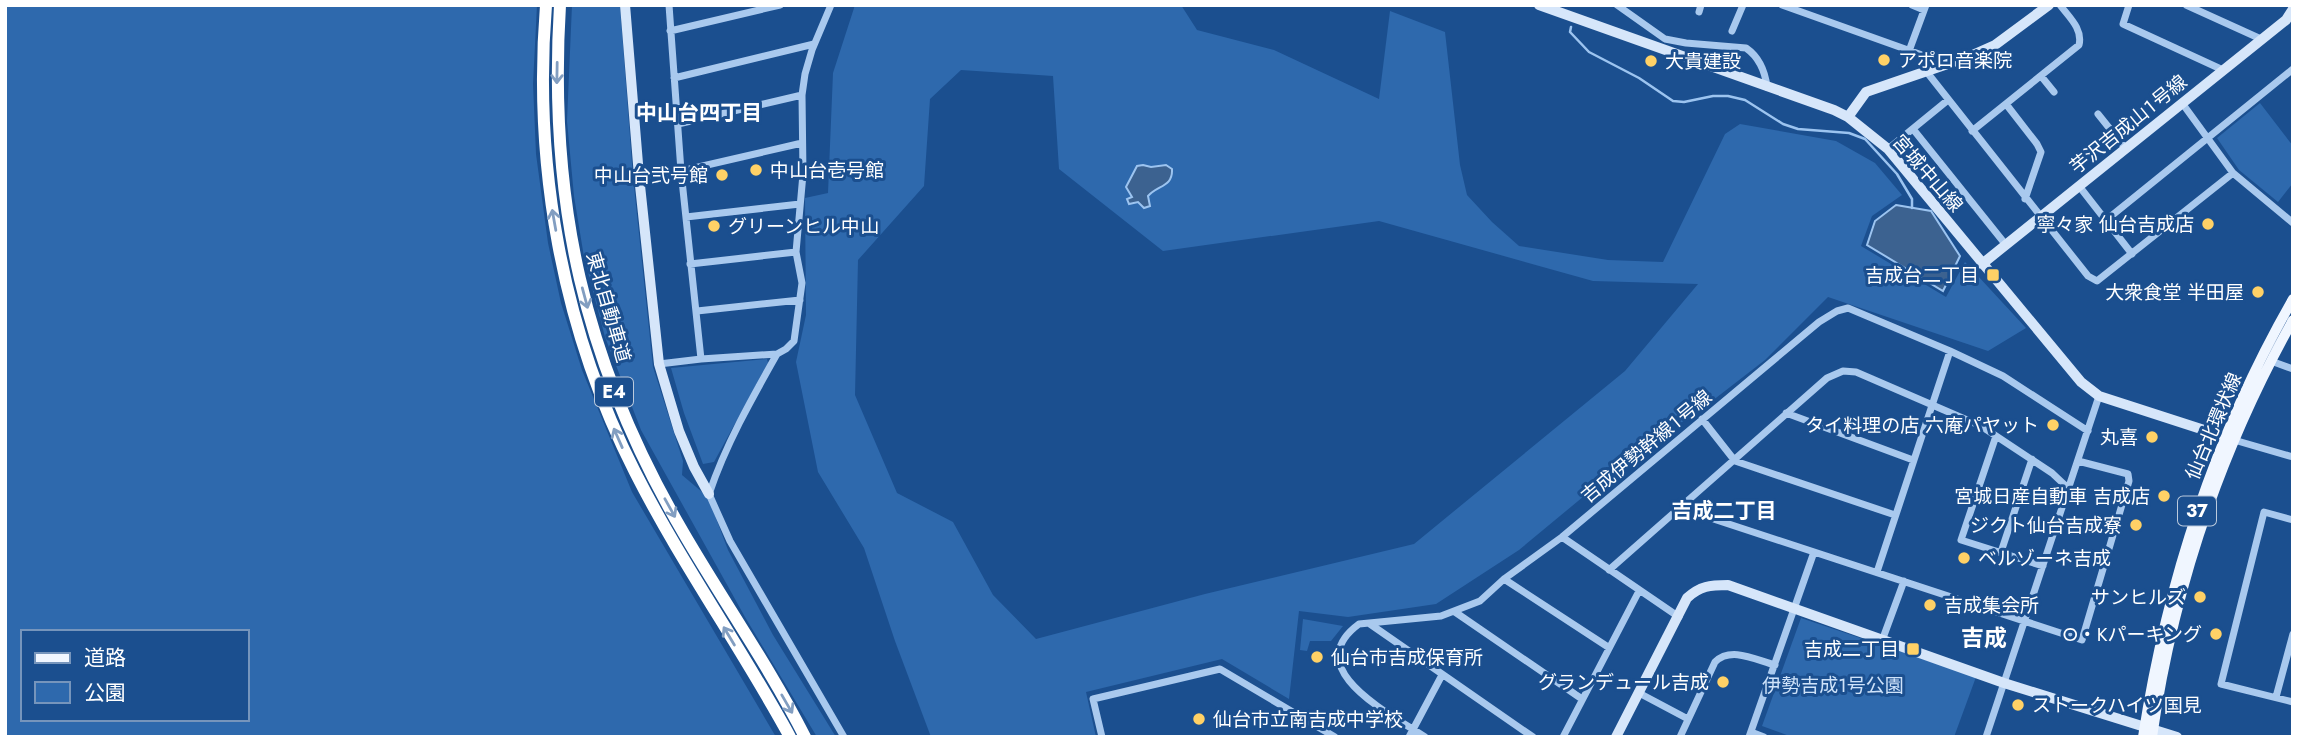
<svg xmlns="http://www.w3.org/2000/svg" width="2298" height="742" font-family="Jost,'Noto Sans JP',sans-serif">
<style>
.green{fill:#2e69ad;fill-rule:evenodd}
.water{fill:#3c6290;stroke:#9cc4f0;stroke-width:2}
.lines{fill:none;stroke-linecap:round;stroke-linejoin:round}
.stream{stroke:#9cc4f0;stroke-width:2.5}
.street{stroke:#a9c9ee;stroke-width:7}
.secondary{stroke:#d6e6fa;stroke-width:10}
.primary{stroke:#f0f6ff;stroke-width:10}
.highway{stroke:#fff;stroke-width:12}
.oneway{stroke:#829ec1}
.poi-dot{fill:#ffd166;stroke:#1b4f8f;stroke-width:2.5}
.labels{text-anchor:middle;stroke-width:6;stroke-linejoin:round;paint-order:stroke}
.shield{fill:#1b4f8f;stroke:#bbcadd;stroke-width:2}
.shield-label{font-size:18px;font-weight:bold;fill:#fff}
.poi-label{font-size:19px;fill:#fff;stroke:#1b4f8f;text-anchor:end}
.street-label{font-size:19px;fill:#fff;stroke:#1b4f8f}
.park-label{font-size:19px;fill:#cfe3fa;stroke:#1b4f8f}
.neighbourhood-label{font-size:21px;font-weight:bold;fill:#fff;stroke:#1b4f8f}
.quarter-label{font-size:23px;font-weight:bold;fill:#fff;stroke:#1b4f8f}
</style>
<rect width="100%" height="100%" fill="#1b4f8f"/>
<path class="green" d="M5,5H537L533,84L536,154L548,243L561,303L582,370L632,492L776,737H5ZM23,632H247V719H23Z
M572,5H620L633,177L653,367L683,461L682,475L708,497L728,550L773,635L836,737H817L745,617L641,430L605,337L584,257L574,196L567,121Z
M855,5H1181L1197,30L1274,50L1379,99L1390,11L1445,32L1460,165L1467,195L1492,222L1519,246L1608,260L1663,262L1725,134L1740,124L1836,141L1875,163L1902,195L1872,216L1861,246L1946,297L1965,262L2026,328L1988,351L1828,297L1765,360L1690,418L1660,433L1519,550L1436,604L1348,617L1299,611L1289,699L1222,659L1086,692L1096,737H931L895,641L864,548L818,472L796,362L806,315L805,198L828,193L833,73ZM961,70L1053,76L1059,169L1163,251L1379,221L1593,281L1698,284L1625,371L1414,544L1205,594L1036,639L993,595L953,522L897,493L855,395L858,260L924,186L930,99Z
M2260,103L2293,146V183L2278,202L2239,170L2217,138Z
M767,359L768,363L714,462L703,464L684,413L671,368Z
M1801,618L1976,677L1954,737H1792L1762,726Z
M1303,619L1343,626L1331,641H1310L1307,651L1300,650Z"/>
<path class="water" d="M1143,165L1151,167L1166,165L1172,169C1173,187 1158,185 1148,196L1150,206L1144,208L1138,202L1129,204L1127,199L1132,197L1126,187L1137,166Z
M1896,205L1931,211L1960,256L1943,291L1867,245L1875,221Z"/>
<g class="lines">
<path class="stream" d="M1571,27L1570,32L1589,52L1639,78L1673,101L1684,102L1713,96H1728L1745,100L1783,124L1798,129L1849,133L1865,139L1897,174L1912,199V208"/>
<path class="street" d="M669,5L681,171L701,359
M831,5L812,50L805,74L802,95L803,174L796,252L802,283L794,341L786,349L777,354C751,400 726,444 709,494L730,541L844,737
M1617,5L1665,39L1686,43L1746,48C1759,57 1765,71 1767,87
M1782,5L1922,55L1937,67
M1912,5L1924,10
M2129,5L2123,24L2223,70
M2186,5L2261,39
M1699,12L1701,5
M670,31L780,5
M1732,31L1743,5
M1909,51L1926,5
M1926,71L2088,276L2097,281L2233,173
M2041,76L2054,92
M674,78L814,44
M2182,103L2233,173L2293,223
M2006,104L2037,144L2041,152L2025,199
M2098,114L2126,149
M678,124L802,95
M1913,129L2006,245
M1972,131L2079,45C2083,29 2069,17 2060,5
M1888,149L1948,100
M639,176L681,171L802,143
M2079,186L2132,254
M686,217L800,204
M2105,221L2293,69
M690,264L796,252
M697,311L800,300
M2271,361L2293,369
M659,364L701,359L777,354
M1786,413L1913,460
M1702,419L1735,461L1895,515
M1996,436L1961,540L2043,566
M2234,440L2293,457
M1680,508L2082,640L2129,481L2128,474L2078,461
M2293,520L2264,512L2221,684L2293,702
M1562,537L1679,617
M2001,552L2032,459
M1609,570L1827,378L1843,371L1856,372L1981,426L2052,473L2069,489
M1877,572L1950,351
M1504,579L1608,647
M1455,612L1582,699
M1370,624L1533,737
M1883,638L1904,581
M1639,693L1688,719
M2276,697L2293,634
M1751,732L1764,737
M1102,737L1093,699L1220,669L1335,737
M1409,737L1442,675
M1425,737C1391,714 1298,669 1359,624L1441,616L1480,601L1504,579L1562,537L1819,322L1837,311L1848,308L1950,351L2003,376L2088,431
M1563,737L1639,591
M1680,737L1715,662C1731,646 1756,660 1775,665
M1749,737L1814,552
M1986,737L2099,396"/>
<path class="secondary" d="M625,5L639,176L659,364L679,431L694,467L709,494
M1539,5L1834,110L1848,117L1888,149L2081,382L2099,396L2232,439
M1848,117L1866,92L1968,57L1995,45L2049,5
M1982,264L2286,20L2293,9
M1616,737L1687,598C1700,586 1710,585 1728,585L2004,683L2177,737"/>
<path class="primary" d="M2143,737C2167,582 2215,435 2293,299
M2152,737C2173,590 2221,449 2293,320"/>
<path class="highway" d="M546,5C533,165 562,329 635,472C681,563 741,647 790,737
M560,5C548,201 584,363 683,532C723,601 769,666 805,737"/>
</g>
<defs><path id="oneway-shaft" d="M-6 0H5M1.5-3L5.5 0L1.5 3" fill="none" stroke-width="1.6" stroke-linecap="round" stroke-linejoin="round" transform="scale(1.75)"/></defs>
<g class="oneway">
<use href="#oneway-shaft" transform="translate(557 73) rotate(91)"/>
<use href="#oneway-shaft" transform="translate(554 220) rotate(-100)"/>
<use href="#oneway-shaft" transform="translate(585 298) rotate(75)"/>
<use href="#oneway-shaft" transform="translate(618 438) rotate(-114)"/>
<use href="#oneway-shaft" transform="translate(670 508) rotate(61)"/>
<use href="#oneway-shaft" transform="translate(729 636) rotate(-121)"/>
<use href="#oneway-shaft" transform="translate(787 704) rotate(60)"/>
</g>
<g class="poi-dot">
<circle cx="1884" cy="60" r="7"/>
<circle cx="1651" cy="61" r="7"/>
<circle cx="756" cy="170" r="7"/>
<circle cx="722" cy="175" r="7"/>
<circle cx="2208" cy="224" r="7"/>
<circle cx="714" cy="226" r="7"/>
<rect x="1986" y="268" width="14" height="14" rx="3.5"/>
<circle cx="2258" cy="292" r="7"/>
<circle cx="2053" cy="425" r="7"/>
<circle cx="2152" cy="437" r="7"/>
<circle cx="2164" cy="496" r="7"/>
<circle cx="2136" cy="525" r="7"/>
<circle cx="1964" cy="558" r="7"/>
<circle cx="2200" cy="597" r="7"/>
<circle cx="1930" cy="605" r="7"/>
<circle cx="2216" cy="634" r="7"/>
<rect x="1906" y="642" width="14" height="14" rx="3.5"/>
<circle cx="1317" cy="657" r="7"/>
<circle cx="1723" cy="682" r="7"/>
<circle cx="2018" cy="705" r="7"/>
<circle cx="1199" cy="719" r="7"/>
</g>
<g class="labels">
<g class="shield">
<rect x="595" y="377.5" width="38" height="29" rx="5"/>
<rect x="2178" y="496.5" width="38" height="29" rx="5"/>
</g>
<g class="shield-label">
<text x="614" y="398">E4</text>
<text x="2197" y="517">37</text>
</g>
<g class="poi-label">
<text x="1898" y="67" text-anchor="start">アポロ音楽院</text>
<text x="1665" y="68" text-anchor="start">大貴建設</text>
<text x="770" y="177" text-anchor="start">中山台壱号館</text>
<text x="708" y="182">中山台弐号館</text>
<text x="2194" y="231">寧々家 仙台吉成店</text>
<text x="728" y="233" text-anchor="start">グリーンヒル中山</text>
<text x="1979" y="282">吉成台二丁目</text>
<text x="2244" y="299">大衆食堂 半田屋</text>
<text x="2039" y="432">タイ料理の店 六庵パヤット</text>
<text x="2138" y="444">丸喜</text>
<text x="2150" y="503">宮城日産自動車 吉成店</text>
<text x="2122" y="532">ジクト仙台吉成寮</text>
<text x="1978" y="565" text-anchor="start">ベルゾーネ吉成</text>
<text x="2186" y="604">サンヒルズ</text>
<text x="1944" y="612" text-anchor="start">吉成集会所</text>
<text x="2202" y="641">O・Kパーキング</text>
<text x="1899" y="656">吉成二丁目</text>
<text x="1331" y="664" text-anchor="start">仙台市吉成保育所</text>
<text x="1709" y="689">グランデュール吉成</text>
<text x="2032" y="712" text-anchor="start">ストークハイツ国見</text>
<text x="1213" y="726" text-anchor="start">仙台市立南吉成中学校</text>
</g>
<g class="street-label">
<text transform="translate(2128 124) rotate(-39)" y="7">芋沢吉成山１号線</text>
<text transform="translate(1928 173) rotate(49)" y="7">宮城中山線</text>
<text transform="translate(609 307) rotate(74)" y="7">東北自動車道</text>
<text transform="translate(2213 426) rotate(-67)" y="7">仙台北環状線</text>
<text transform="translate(1646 446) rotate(-40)" y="7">吉成伊勢幹線１号線</text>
</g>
<g class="park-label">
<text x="1833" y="692">伊勢吉成1号公園</text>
</g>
<g class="neighbourhood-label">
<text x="699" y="120">中山台四丁目</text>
<text x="1724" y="518">吉成二丁目</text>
</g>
<g class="quarter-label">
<text x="1984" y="646">吉成</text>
</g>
</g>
<rect width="2298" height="742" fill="none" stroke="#ffffff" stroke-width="14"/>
<rect x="21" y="630" width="228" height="91" fill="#1b4f8f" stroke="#7695bc" stroke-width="2"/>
<rect x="35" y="653" width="35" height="10" fill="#f0f6ff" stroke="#7695bc" stroke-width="2"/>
<text x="84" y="665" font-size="21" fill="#ffffff">道路</text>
<rect x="35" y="682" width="35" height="21" fill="#2e69ad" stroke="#7695bc" stroke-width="2"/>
<text x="84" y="700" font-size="21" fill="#ffffff">公園</text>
</svg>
